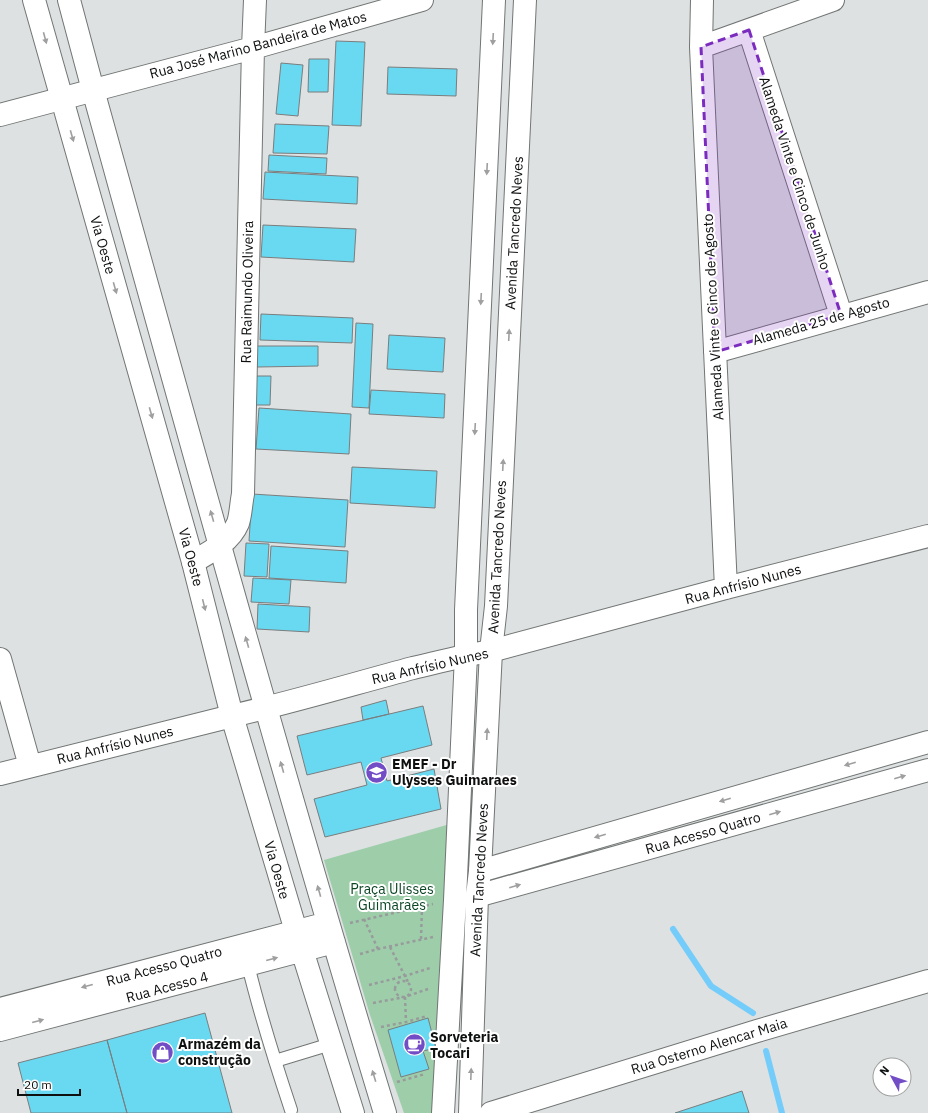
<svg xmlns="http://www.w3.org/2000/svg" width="928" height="1113" font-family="'IBM Plex Sans',sans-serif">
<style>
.green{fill:#9ecdaa}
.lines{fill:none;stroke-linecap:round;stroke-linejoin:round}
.stream{stroke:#74ccfa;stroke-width:6}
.building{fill:#69d9f1;stroke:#7a7d7e}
.lane-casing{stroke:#717574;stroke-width:14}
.street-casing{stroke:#717574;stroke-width:24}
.secondary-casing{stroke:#717574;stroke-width:24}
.path{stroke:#989b9b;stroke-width:2.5;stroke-dasharray:3 3;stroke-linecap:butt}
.lane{stroke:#fff;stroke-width:12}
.street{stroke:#fff;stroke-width:22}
.secondary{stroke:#fff;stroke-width:22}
.oneway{fill:#9f9f9f}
.marked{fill:#7b2cbf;fill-opacity:0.2;stroke:#7b2cbf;stroke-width:3;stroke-dasharray:8 5;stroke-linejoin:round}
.labels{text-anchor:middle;stroke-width:4;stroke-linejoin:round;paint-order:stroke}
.street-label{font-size:14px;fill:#0e0f0f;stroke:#fff}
.poi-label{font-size:14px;font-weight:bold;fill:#0e0f0f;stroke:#fff;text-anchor:start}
.park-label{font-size:14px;fill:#0a4524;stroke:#fff}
</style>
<rect width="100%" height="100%" fill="#dde1e1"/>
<path class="green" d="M450,824L435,1113H404L370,1015L324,860Z"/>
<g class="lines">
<path class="stream" d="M673,929L711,986L753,1013
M766,1051L782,1113"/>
</g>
<path class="building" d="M336,41L365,42L361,126L332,125Z
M309,59H329L328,92H308Z
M281,63L303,65L298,116L276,114Z
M388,67L457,69L456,96L387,94Z
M275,124L329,126L327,154L273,153Z
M269,155L327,158L326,174L268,171Z
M265,172L358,177L357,204L263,199Z
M263,225L356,229L354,262L261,257Z
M261,314L353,318L352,343L260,340Z
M356,323L373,324L369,408L352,407Z
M389,335L445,338L443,372L387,369Z
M257,346H318V366L257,367Z
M253,376H271L270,405H253Z
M371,390L445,394L444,418L369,414Z
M259,408L351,414L349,454L256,449Z
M352,467L437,471L435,508L350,503Z
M252,494L348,500L345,547L249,541Z
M246,543L269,544L267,577L244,576Z
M271,546L348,551L346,583L269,578Z
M253,578L291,580L289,604L251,602Z
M258,604L310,607L309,632L257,629Z
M386,700L389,714L363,720L361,707Z
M423,706L432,745L381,758L387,781L434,769L441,809L325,837L314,799L367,785L361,762L307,775L297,736Z
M205,1013L232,1113H127L107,1040Z
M428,1018L436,1048L423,1051L429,1069L401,1077L388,1030Z
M107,1040L127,1113H31L18,1063Z
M742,1091L749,1113H675Z"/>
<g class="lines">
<defs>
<path id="lane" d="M248,965C260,1014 275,1062 291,1110
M275,1061L331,1044"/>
<path id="street" d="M702,0L701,47L726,588
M749,30L841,315
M701,47L833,0
M0,115L253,48L422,0
M715,352L928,292
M193,562C210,552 230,542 238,523C241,514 241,503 243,494L253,48L255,0
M0,659L30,766
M0,774L232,716C293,702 353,684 413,668C439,662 465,655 491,651L726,588L928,536
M480,871L928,742
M477,896L928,770
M491,1113L757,1031L928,981"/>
<path id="secondary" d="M34,0L193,562L232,716L296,931L353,1113
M69,0L93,90C188,432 282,774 385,1113
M0,1009L328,923
M0,1030L334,942
M443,1113L455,900L466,655V610L494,0
M470,1113L477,896L480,871L491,651L496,606L525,0"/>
</defs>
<use href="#lane" class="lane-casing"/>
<use href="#street" class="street-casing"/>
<use href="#secondary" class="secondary-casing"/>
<path class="path" d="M364,919L378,949
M350,923L433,904
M421,939L422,907
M390,947L408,982
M360,954L378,949L433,937
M395 989a8 8 0 1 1 16 0a8 8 0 1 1-16 0Z
M369,985L405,976L430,968
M405,997L406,1022
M373,1003L405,997L428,989
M381,1027L406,1022L427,1016
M397,1082L425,1074"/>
<use href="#lane" class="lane"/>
<use href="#street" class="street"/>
<use href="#secondary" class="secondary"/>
</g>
<defs><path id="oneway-solid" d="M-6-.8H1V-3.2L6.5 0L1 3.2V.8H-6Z"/></defs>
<g class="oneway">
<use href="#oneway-solid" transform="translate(45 38) rotate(75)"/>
<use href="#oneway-solid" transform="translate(493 39) rotate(93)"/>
<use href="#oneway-solid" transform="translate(72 136) rotate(74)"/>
<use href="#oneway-solid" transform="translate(487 169) rotate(93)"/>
<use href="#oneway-solid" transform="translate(115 288) rotate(74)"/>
<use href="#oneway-solid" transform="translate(481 299) rotate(93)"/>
<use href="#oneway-solid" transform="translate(509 335) rotate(-87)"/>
<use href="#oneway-solid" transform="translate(151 413) rotate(74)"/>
<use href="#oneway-solid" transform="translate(475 429) rotate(93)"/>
<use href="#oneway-solid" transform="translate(503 465) rotate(-87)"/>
<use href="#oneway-solid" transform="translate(212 516) rotate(-106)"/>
<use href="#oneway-solid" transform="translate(204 605) rotate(76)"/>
<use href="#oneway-solid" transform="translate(247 642) rotate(-106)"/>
<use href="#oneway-solid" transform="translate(487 734) rotate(-87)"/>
<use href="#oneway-solid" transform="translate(850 764) rotate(164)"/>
<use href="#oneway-solid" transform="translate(282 767) rotate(-106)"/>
<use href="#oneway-solid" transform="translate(900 777) rotate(-16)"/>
<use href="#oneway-solid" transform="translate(725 800) rotate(164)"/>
<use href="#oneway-solid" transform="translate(775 813) rotate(-16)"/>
<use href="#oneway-solid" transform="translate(600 836) rotate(164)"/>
<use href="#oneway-solid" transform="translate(515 886) rotate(-16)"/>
<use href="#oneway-solid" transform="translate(319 891) rotate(-106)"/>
<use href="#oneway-solid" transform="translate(272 959) rotate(-15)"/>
<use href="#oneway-solid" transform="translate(87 986) rotate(165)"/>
<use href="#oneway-solid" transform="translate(38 1021) rotate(-15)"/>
<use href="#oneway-solid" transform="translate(471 1074) rotate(-88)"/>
<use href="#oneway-solid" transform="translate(374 1076) rotate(-107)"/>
</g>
<path class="marked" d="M749,30L841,315L715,352L701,47Z"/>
<defs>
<symbol id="school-disc" viewBox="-11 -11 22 22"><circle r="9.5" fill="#734dc5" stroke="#fff"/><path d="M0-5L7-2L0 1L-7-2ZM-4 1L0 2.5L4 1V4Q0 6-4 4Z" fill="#fff"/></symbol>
<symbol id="cafe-disc" viewBox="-11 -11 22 22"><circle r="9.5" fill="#734dc5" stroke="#fff"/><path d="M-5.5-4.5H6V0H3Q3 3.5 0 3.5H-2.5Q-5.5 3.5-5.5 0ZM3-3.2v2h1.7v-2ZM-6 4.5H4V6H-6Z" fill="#fff"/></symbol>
<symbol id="shop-disc" viewBox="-11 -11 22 22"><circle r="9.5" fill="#734dc5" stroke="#fff"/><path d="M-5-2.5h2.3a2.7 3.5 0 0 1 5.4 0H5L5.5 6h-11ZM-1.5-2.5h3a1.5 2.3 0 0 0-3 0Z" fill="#fff"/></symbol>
</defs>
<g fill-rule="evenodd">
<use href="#school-disc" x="364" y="760" width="25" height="25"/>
<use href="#cafe-disc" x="402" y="1032" width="25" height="25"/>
<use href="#shop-disc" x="150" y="1040" width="25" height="25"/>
</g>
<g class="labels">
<g class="street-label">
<text transform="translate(258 45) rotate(-15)" y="5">Rua José Marino Bandeira de Matos</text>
<text transform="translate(795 173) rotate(72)" y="5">Alameda Vinte e Cinco de Junho</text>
<text transform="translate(514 233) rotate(-87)" y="5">Avenida Tancredo Neves</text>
<text transform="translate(103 245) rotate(74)" y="5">Via Oeste</text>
<text transform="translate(247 292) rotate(-89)" y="5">Rua Raimundo Oliveira</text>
<text transform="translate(713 317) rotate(-93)" y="5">Alameda Vinte e Cinco de Agosto</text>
<text transform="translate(821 321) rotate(-16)" y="5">Alameda 25 de Agosto</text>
<text transform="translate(191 557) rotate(75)" y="5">Via Oeste</text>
<text transform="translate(497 557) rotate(-87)" y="5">Avenida Tancredo Neves</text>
<text transform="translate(743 584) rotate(-15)" y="5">Rua Anfrísio Nunes</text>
<text transform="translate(430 666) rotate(-13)" y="5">Rua Anfrísio Nunes</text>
<text transform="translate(115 745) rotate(-14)" y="5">Rua Anfrísio Nunes</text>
<text transform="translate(703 833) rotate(-16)" y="5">Rua Acesso Quatro</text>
<text transform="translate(277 870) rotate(74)" y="5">Via Oeste</text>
<text transform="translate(479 880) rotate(-87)" y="5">Avenida Tancredo Neves</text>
<text transform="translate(164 966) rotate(-15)" y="5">Rua Acesso Quatro</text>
<text transform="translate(167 987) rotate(-15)" y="5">Rua Acesso 4</text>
<text transform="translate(709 1046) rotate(-17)" y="5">Rua Osterno Alencar Maia</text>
</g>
<g class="poi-label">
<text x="392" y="769">EMEF - Dr<tspan x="392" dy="16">Ulysses Guimaraes</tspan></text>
<text x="430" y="1042">Sorveteria<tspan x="430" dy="16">Tocari</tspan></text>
<text x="178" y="1049">Armazém da<tspan x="178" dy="16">construção</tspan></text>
</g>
<g class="park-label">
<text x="392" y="894">Praça Ulisses<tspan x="392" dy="16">Guimarães</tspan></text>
</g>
</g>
<g transform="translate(892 1077) rotate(310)"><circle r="19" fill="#ffffff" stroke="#9f9f9f"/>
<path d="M0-3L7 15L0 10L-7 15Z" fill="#734dc5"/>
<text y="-6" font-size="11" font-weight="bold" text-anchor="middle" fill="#0e0f0f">N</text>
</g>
<path d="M18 1089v6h62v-6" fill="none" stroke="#0e0f0f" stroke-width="2"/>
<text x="24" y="1089" font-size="12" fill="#0e0f0f" stroke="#ffffff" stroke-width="3" paint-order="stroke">20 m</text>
</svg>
